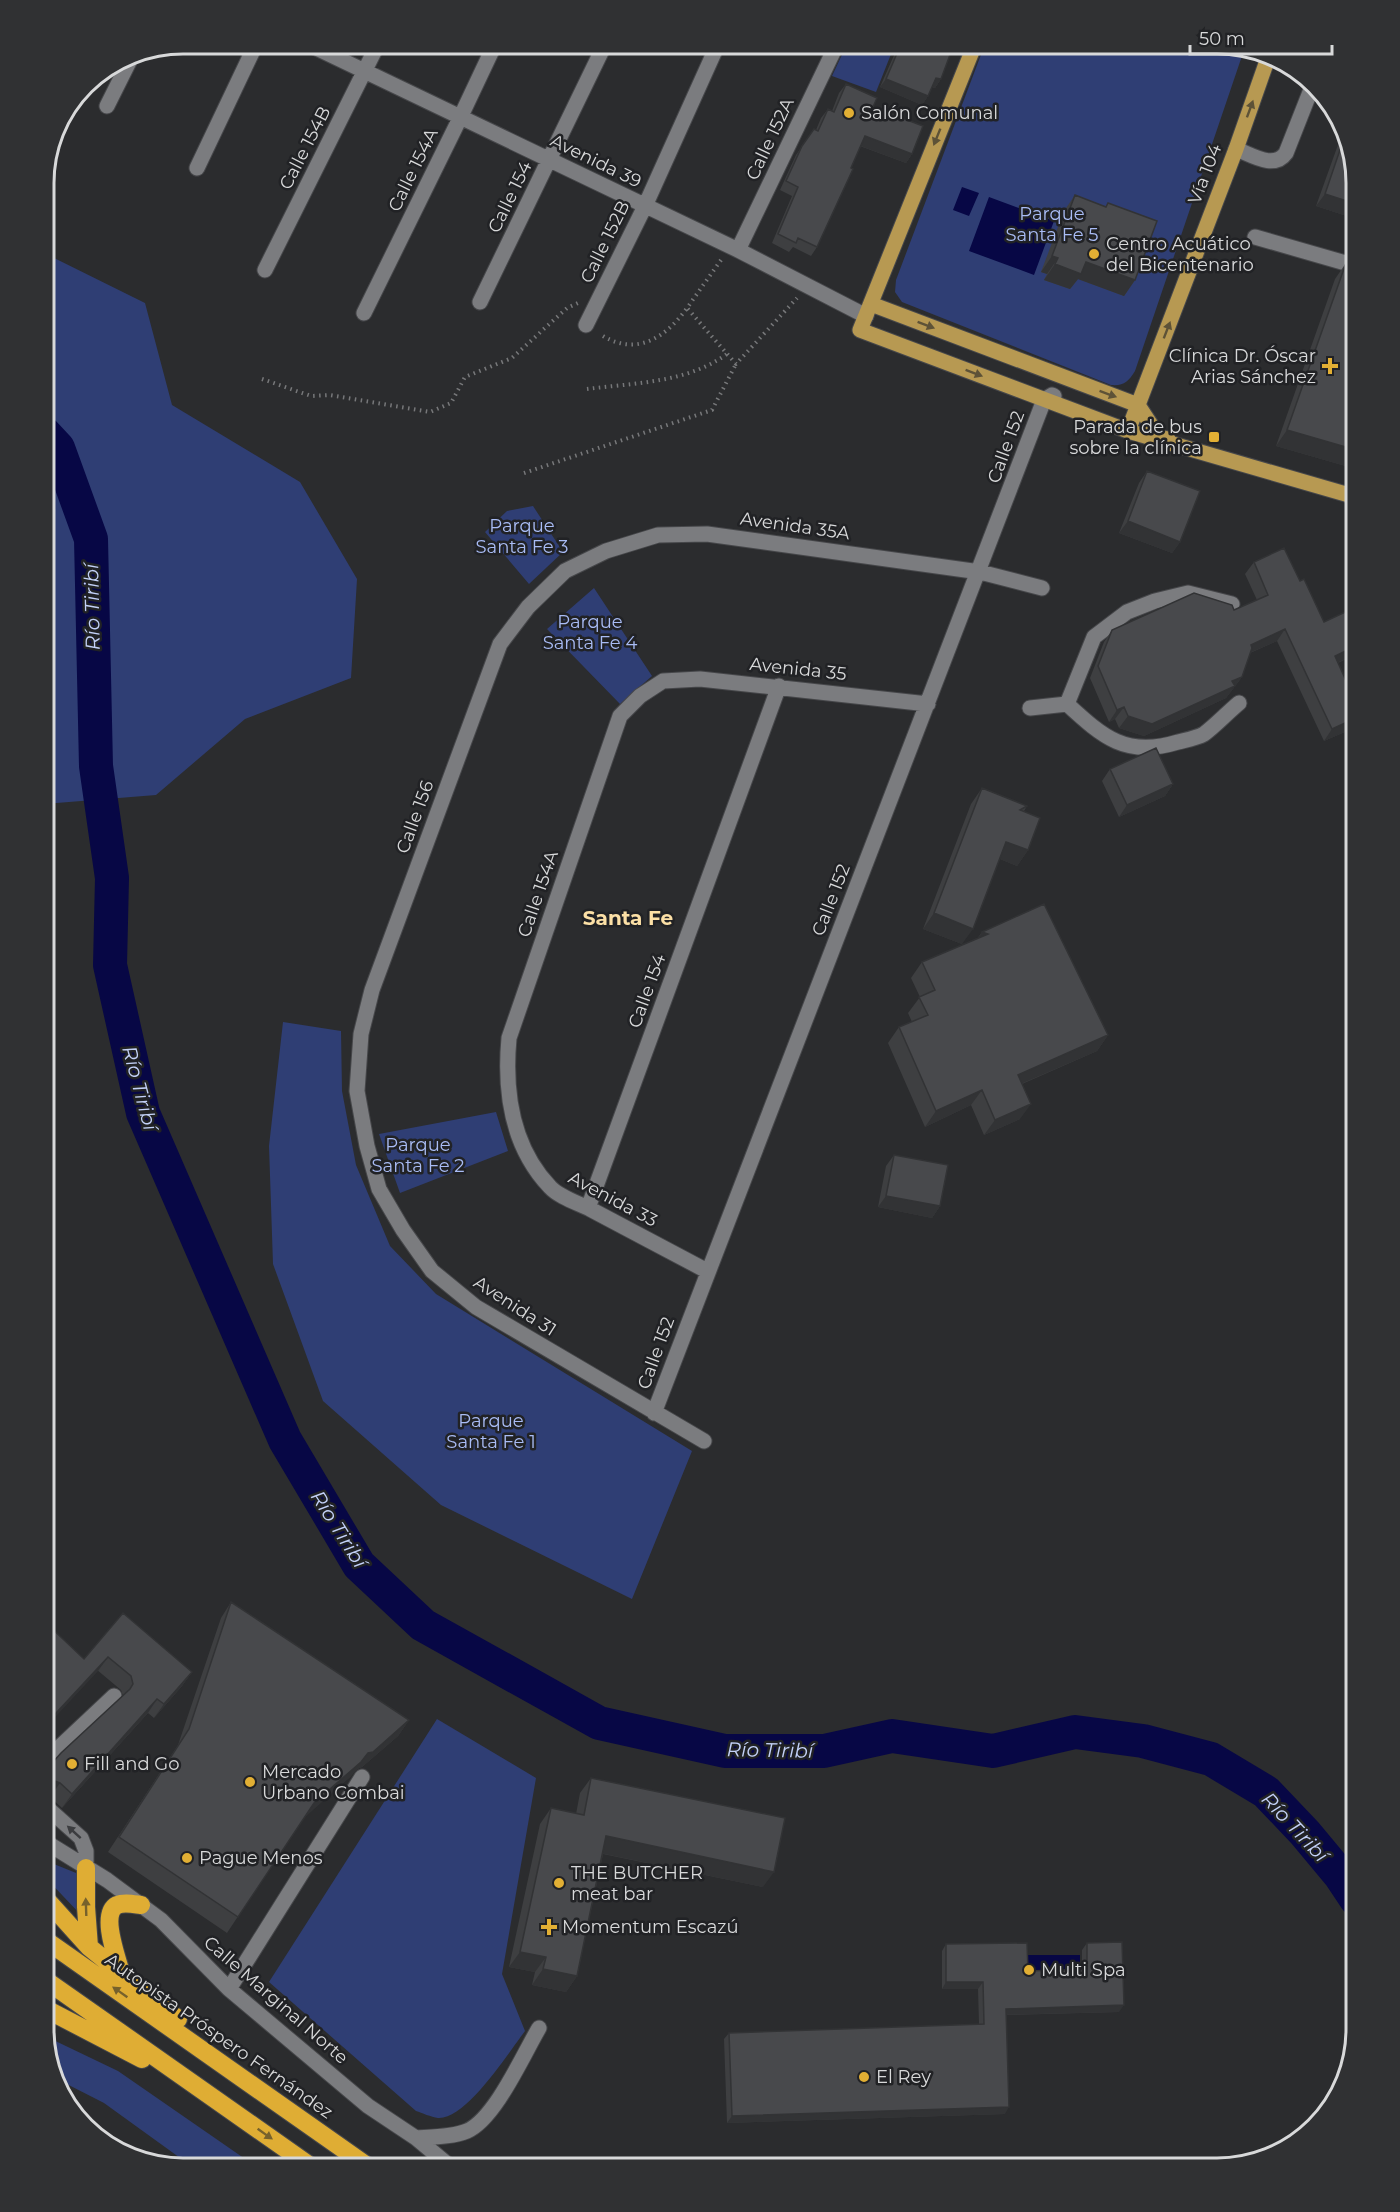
<svg xmlns="http://www.w3.org/2000/svg" width="1400" height="2212" font-family="Montserrat,sans-serif">
<style>
.green{fill:#2f3e74}
.water{fill:#070745}
.lines{fill:none;stroke-linecap:round;stroke-linejoin:round}
.river{stroke:#070745;stroke-width:34}
.minor-casing{stroke:#46474a;stroke-width:17}
.major-casing{stroke:#46474a;stroke-width:17}
.highway-casing{stroke:#46474a;stroke-width:20}
.path{stroke:#77787a;stroke-width:4;stroke-dasharray:1.5 4.5;stroke-linecap:butt}
.minor{stroke:#7b7c7f;stroke-width:15}
.major{stroke:#b79952;stroke-width:15}
.highway{stroke:#dfad34;stroke-width:18}
.wall{fill:#3e3f41}
.shaded-wall{fill:#323335}
.building{fill:#48494c;stroke:#323335;stroke-width:1.5}
.oneway{fill:#5d5237}
.oneway2{fill:#3c3d40}
.oneway3{fill:#76612c}
.poi-dot{fill:#e2af34;stroke:#212225;stroke-width:2}
.labels{text-anchor:middle;stroke-width:5;stroke-linejoin:round;paint-order:stroke}
.poi-label{font-size:18px;fill:#d8d9da;stroke:#212225;text-anchor:start}
.street-label{font-size:18px;fill:#d8d9da;stroke:#212225}
.park-label{font-size:18px;fill:#a9bcf5;stroke:#212225}
.water-label{font-size:20px;font-style:italic;fill:#c3d1f8;stroke:#212225}
.neighbourhood-label{font-size:20px;font-weight:bold;fill:#fce0a6;stroke:#212225}
.rim{fill:none;stroke:#d8d9da;stroke-width:3}
</style>
<rect width="100%" height="100%" fill="#2b2c2e"/>
<path class="green" d="M847,44H895L876,92L832,76Z
M985,44H1226L1244,50L1135,371C1128,382 1124,386 1111,385L902,302L895,292L896,280Z
M44,253L145,303L172,405L300,482L357,579L351,678L245,719L156,795L44,804Z
M533,506L563,552L529,584L485,532L507,511Z
M594,588L652,676L620,704L547,629Z
M283,1022L341,1031L342,1091L356,1165L390,1246L436,1294L692,1451L632,1599L441,1505L323,1401L273,1264L269,1146Z
M496,1112L508,1151L400,1193L379,1134Z
M437,1719L536,1778L502,1974L525,2031C509,2052 466,2120 438,2118C431,2117 422,2113 416,2111L269,1982Z
M44,1860L81,1875V1915L44,1876Z
M45,2036L118,2071L258,2168H194L104,2103L55,2078Z"/>
<path class="water" d="M962,187L979,193L969,216L953,210Z
M989,197L1054,221L1034,275L969,251Z
M1024,1955H1080V1975L1024,1974Z"/>
<g class="lines">
<path class="river" d="M44,433L58,448L91,539L96,766L112,878L110,965L143,1113L285,1440L359,1565L423,1625L599,1723L725,1751H824L892,1736L993,1751L1075,1732L1143,1741L1211,1759L1266,1792L1305,1833L1340,1875L1356,1899"/>
<defs>
<path id="minor" d="M308,44L738,250L866,316
M107,106L133,54
M1236,149C1252,155 1274,170 1286,153L1312,87
M197,168L256,44
M1255,237L1356,266
M738,250L837,44
M265,270L378,44
M480,302L605,44
M364,313L461,116L495,44
M586,325L645,206L718,44
M1067,704C1103,737 1126,758 1178,742C1186,740 1197,738 1204,734C1216,725 1227,713 1239,703
M1030,708L1067,704L1094,637L1127,612L1155,601L1188,593L1232,604
M588,1208L779,686
M707,1271C668,1250 629,1230 590,1209C578,1203 559,1197 550,1187C511,1146 504,1092 509,1038L620,716L640,696L663,681L700,679L928,704
M654,1413L1044,400L1052,395L1054,396
M704,1441L476,1307L432,1271L403,1230L379,1189L367,1146L357,1091L361,1034L372,990L500,644L528,607L565,571L606,551L658,535L707,534L980,572L1042,588
M44,1759L48,1758L114,1696
M44,1805L81,1838L86,1851V1868
M44,1841L107,1880L161,1920L229,1989L368,2106L416,2138L452,2168
M229,1989L362,1777
M416,2138C432,2137 453,2137 467,2131C495,2119 523,2055 539,2028"/>
<path id="major" d="M975,44L860,330L1128,431L1356,497
M871,304L1138,405L1159,437L1168,439
M1128,431L1236,149L1268,58"/>
<path id="highway" d="M86,1868V1907L89,1947
M44,1897L89,1947L178,2019
M44,1939L370,2168
M121,1973C117,1958 100,1914 117,1905C124,1902 133,1904 141,1905
M44,1979L313,2168
M44,2008L142,2059"/>
</defs>
<use href="#minor" class="minor-casing"/>
<use href="#major" class="major-casing"/>
<use href="#highway" class="highway-casing"/>
<path class="path" d="M721,260L687,308L736,364L797,298
M603,336C638,357 667,336 687,308
M262,379L311,396L330,395L430,412L451,403L465,377L512,358L567,308L578,303
M587,389C634,383 687,383 727,354
M524,473L712,410L736,364"/>
<use href="#minor" class="minor"/>
<use href="#major" class="major"/>
<use href="#highway" class="highway"/>
</g>
<path class="wall" d="M899,44H954L941,79L935,88L932,87L928,96L922,105L880,87Z
M846,84L873,107L912,154L906,163L860,146L817,247L811,256L793,247L789,252L772,243L792,196L780,190L796,155L814,129L816,130L821,118L828,109L832,111L839,93Z
M1344,128L1356,183V219L1316,206Z
M1075,195L1106,207L1108,203L1135,280L1124,296L1078,279L1070,289L1044,280L1047,274L1041,272L1064,211Z
M1346,263L1356,267V469L1276,446L1335,279Z
M1147,471L1180,542L1172,553L1119,533L1139,483Z
M1254,562L1300,581L1324,622L1356,607V654L1338,663L1354,728L1324,741L1277,641L1250,653L1242,677L1226,698L1144,736L1119,728L1115,719L1109,722L1090,678L1104,642L1112,630L1234,610L1257,600L1245,574Z
M1110,769L1173,784L1165,796L1119,817L1102,781Z
M982,788L1027,806L1024,811L1028,850L1017,866L1000,859L962,944L923,929L971,804Z
M982,932L1108,1035L1097,1051L1022,1084L1020,1119L984,1135L971,1105L925,1127L888,1043L899,1027L912,1022L908,1013L920,997L911,978L922,962L977,939Z
M1356,940V973L1347,953L1355,941Z
M894,1155L940,1206L932,1218L878,1207L886,1166Z
M231,1602L409,1720L398,1736L362,1767L357,1769L350,1777L304,1817L227,1933L108,1852L178,1745L221,1618Z
M123,1613L192,1672L182,1686L154,1718L148,1713L62,1808L50,1797L45,1795L44,1796V1772L123,1696L121,1690L84,1659Z
M591,1778L763,1887L603,1854L577,1976L566,1992L532,1985L535,1972L509,1967L540,1824L551,1808L576,1814L580,1793Z
M1087,1943L1119,2012L1006,2015L1005,2114L727,2123L724,2039L729,2033L979,2024L978,1989H942V1951L946,1944L1028,1971L1082,1970V1950Z"/>
<path class="shaded-wall" d="M936,78L941,79L935,88L930,86Z
M886,79L928,96L922,105L880,87Z
M865,136L912,154L906,163L858,145Z
M1325,194L1356,204V219L1316,206Z
M1052,256L1058,258L1047,274L1041,272Z
M1086,262L1135,280L1124,296L1078,279L1070,289L1044,280L1055,264Z
M1287,430L1356,450V469L1276,446Z
M1128,521L1180,542L1172,553L1119,533Z
M1285,629L1277,641L1242,656L1251,645Z
M1356,646V654L1326,668L1335,656Z
M1242,677L1226,698L1144,736L1119,728L1128,716L1232,681Z
M1124,707L1115,719L1109,722L1117,710Z
M1356,718V724L1354,728L1324,741L1332,729Z
M1173,784L1165,796L1119,817L1127,805Z
M1006,842L1028,850L1017,866L995,857Z
M934,913L973,929L962,944L923,929Z
M982,932L988,934L971,948Z
M1108,1035L1097,1051L1007,1090L1018,1075Z
M982,1090L971,1105L925,1127L936,1111Z
M1031,1104L1020,1119L984,1135L995,1120Z
M886,1196L940,1206L932,1218L878,1207Z
M108,1657L98,1671L44,1729V1726Z
M192,1672L182,1686L154,1718L164,1704Z
M157,1699L148,1713L62,1808L72,1794Z
M409,1720L398,1736L362,1767L357,1769L350,1777L303,1819L314,1803L368,1753Z
M55,1781L60,1783L50,1797L45,1795L44,1796V1790L49,1783Z
M606,1836L774,1872L763,1887L595,1852Z
M520,1952L546,1957L535,1972L509,1967Z
M543,1969L577,1976L566,1992L532,1985Z
M946,1982H983L978,1989H942Z
M1124,2005L1119,2012L1001,2015L1006,2009Z
M1009,2107L1005,2114L727,2123L732,2116Z"/>
<path class="building" d="M901,44H954L941,79L936,78L928,96L886,79Z
M846,84L877,98L873,107L923,126L912,154L865,136L851,168L853,169L817,247L798,238L796,243L778,234L798,187L786,181L802,146L814,129L818,131L828,109L834,112Z
M1345,135L1356,183V204L1325,194Z
M1075,195L1106,207L1108,203L1157,221L1135,280L1086,262L1081,274L1055,264L1058,258L1052,256Z
M1346,263L1356,267V450L1287,430Z
M1147,471L1200,491L1180,542L1128,521Z
M1284,548L1300,581L1304,579L1324,622L1356,607V646L1335,656L1356,703V718L1332,729L1285,629L1251,645L1252,648L1242,677L1232,681L1235,686L1152,724L1128,716L1124,707L1117,710L1098,666L1112,630L1194,593L1232,605L1234,610L1268,595L1254,562Z
M1156,748L1173,784L1127,805L1110,769Z
M982,788L1027,806L1020,810L1040,818L1028,850L1006,842L973,929L934,913Z
M1044,904L1108,1035L1018,1075L1031,1104L995,1120L982,1090L936,1111L899,1027L928,1015L919,997L935,990L922,962L988,934L982,932Z
M894,1155L948,1165L940,1206L886,1196Z
M231,1602L409,1720L373,1752L368,1753L361,1762L314,1803L238,1917L119,1837L189,1729Z
M123,1613L192,1672L164,1704L157,1699L72,1794L60,1783L55,1781L49,1783L44,1778V1772L61,1753L130,1689L133,1684L131,1676L108,1657L44,1726V1621L84,1659Z
M591,1778L785,1818L774,1872L606,1836L577,1976L543,1969L546,1957L520,1952L551,1808L584,1815Z
M1122,1942L1124,2005L1006,2009L1009,2107L732,2116L729,2033L984,2024L983,1982H946V1944L1027,1943L1028,1971L1087,1969V1943Z"/>
<defs><path id="oneway-solid" d="M-6-.8H1V-3.2L6.5 0L1 3.2V.8H-6Z" transform="scale(1.5)"/></defs>
<g class="oneway">
<use href="#oneway-solid" transform="translate(1250 109) rotate(-70)"/>
<use href="#oneway-solid" transform="translate(937 137) rotate(112)"/>
<use href="#oneway-solid" transform="translate(926 325) rotate(21)"/>
<use href="#oneway-solid" transform="translate(1167 330) rotate(-69)"/>
<use href="#oneway-solid" transform="translate(974 373) rotate(21)"/>
<use href="#oneway-solid" transform="translate(1108 394) rotate(20)"/>
</g>
<use class="oneway2" href="#oneway-solid" transform="translate(74 1832) rotate(-138)"/>
<g class="oneway3">
<use href="#oneway-solid" transform="translate(86 1907) rotate(-92)"/>
<use href="#oneway-solid" transform="translate(120 1992) rotate(-145)"/>
<use href="#oneway-solid" transform="translate(265 2134) rotate(35)"/>
</g>
<g class="poi-dot">
<circle cx="849" cy="113" r="6"/>
<circle cx="1094" cy="254" r="6"/>
<path d="M1327 357h6v6h6v6h-6v6h-6v-6h-6v-6h6z"/>
<rect x="1208" y="431" width="12" height="12" rx="3"/>
<circle cx="72" cy="1764" r="6"/>
<circle cx="250" cy="1782" r="6"/>
<circle cx="187" cy="1858" r="6"/>
<circle cx="559" cy="1883" r="6"/>
<path d="M546 1918h6v6h6v6h-6v6h-6v-6h-6v-6h6z"/>
<circle cx="1029" cy="1970" r="6"/>
<circle cx="864" cy="2077" r="6"/>
</g>
<g class="labels">
<g class="poi-label">
<text x="861" y="119">Salón Comunal</text>
<text x="1106" y="250">Centro Acuático<tspan x="1106" dy="21">del Bicentenario</tspan></text>
<text x="1316" y="362" text-anchor="end">Clínica Dr. Óscar<tspan x="1316" dy="21">Arias Sánchez</tspan></text>
<text x="1202" y="433" text-anchor="end">Parada de bus<tspan x="1202" dy="21">sobre la clínica</tspan></text>
<text x="84" y="1770">Fill and Go</text>
<text x="262" y="1778">Mercado<tspan x="262" dy="21">Urbano Combai</tspan></text>
<text x="199" y="1864">Pague Menos</text>
<text x="571" y="1879">THE BUTCHER<tspan x="571" dy="21">meat bar</tspan></text>
<text x="562" y="1933">Momentum Escazú</text>
<text x="1041" y="1976">Multi Spa</text>
<text x="876" y="2083">El Rey</text>
</g>
<g class="street-label">
<text transform="translate(770 139) rotate(-65)" y="6">Calle 152A</text>
<text transform="translate(305 148) rotate(-63)" y="6">Calle 154B</text>
<text transform="translate(596 161) rotate(26)" y="6">Avenida 39</text>
<text transform="translate(413 170) rotate(-64)" y="6">Calle 154A</text>
<text transform="translate(1205 174) rotate(-69)" y="6">Vía 104</text>
<text transform="translate(510 197) rotate(-64)" y="6">Calle 154</text>
<text transform="translate(605 242) rotate(-64)" y="6">Calle 152B</text>
<text transform="translate(1006 447) rotate(-70)" y="6">Calle 152</text>
<text transform="translate(795 526) rotate(8)" y="6">Avenida 35A</text>
<text transform="translate(798 669) rotate(6)" y="6">Avenida 35</text>
<text transform="translate(415 817) rotate(-70)" y="6">Calle 156</text>
<text transform="translate(538 894) rotate(-71)" y="6">Calle 154A</text>
<text transform="translate(831 900) rotate(-69)" y="6">Calle 152</text>
<text transform="translate(647 991) rotate(-70)" y="6">Calle 154</text>
<text transform="translate(613 1199) rotate(28)" y="6">Avenida 33</text>
<text transform="translate(515 1306) rotate(33)" y="6">Avenida 31</text>
<text transform="translate(656 1353) rotate(-70)" y="6">Calle 152</text>
<text transform="translate(276 2000) rotate(41)" y="6">Calle Marginal Norte</text>
<text transform="translate(219 2036) rotate(35)" y="6">Autopista Próspero Fernández</text>
</g>
<g class="park-label">
<text x="1052" y="220">Parque<tspan x="1052" dy="21">Santa Fe 5</tspan></text>
<text x="522" y="532">Parque<tspan x="522" dy="21">Santa Fe 3</tspan></text>
<text x="590" y="628">Parque<tspan x="590" dy="21">Santa Fe 4</tspan></text>
<text x="418" y="1151">Parque<tspan x="418" dy="21">Santa Fe 2</tspan></text>
<text x="491" y="1427">Parque<tspan x="491" dy="21">Santa Fe 1</tspan></text>
</g>
<g class="water-label">
<text transform="translate(92 607) rotate(-91)" y="7">Río Tiribí</text>
<text transform="translate(140 1088) rotate(75)" y="7">Río Tiribí</text>
<text transform="translate(339 1529) rotate(58)" y="7">Río Tiribí</text>
<text transform="translate(770 1750) rotate(1)" y="7">Río Tiribí</text>
<text transform="translate(1295 1827) rotate(47)" y="7">Río Tiribí</text>
</g>
<g class="neighbourhood-label">
<text x="628" y="925">Santa Fe</text>
</g>
</g>
<path d="M0 0H1400V2212H0ZM183 54H1217A129 129 0 0 1 1346 183V2029A129 129 0 0 1 1217 2158H183A129 129 0 0 1 54 2029V183A129 129 0 0 1 183 54Z" fill="#303133" fill-rule="evenodd"/>
<path class="rim" d="M183 54H1217A129 129 0 0 1 1346 183V2029A129 129 0 0 1 1217 2158H183A129 129 0 0 1 54 2029V183A129 129 0 0 1 183 54Z"/>
<path d="M1190 45v9h142v-9" fill="none" stroke="#d8d9da" stroke-width="3"/>
<text x="1199" y="45" font-size="18" fill="#d8d9da" stroke="#212225" stroke-width="4.5" paint-order="stroke">50 m</text>
</svg>
